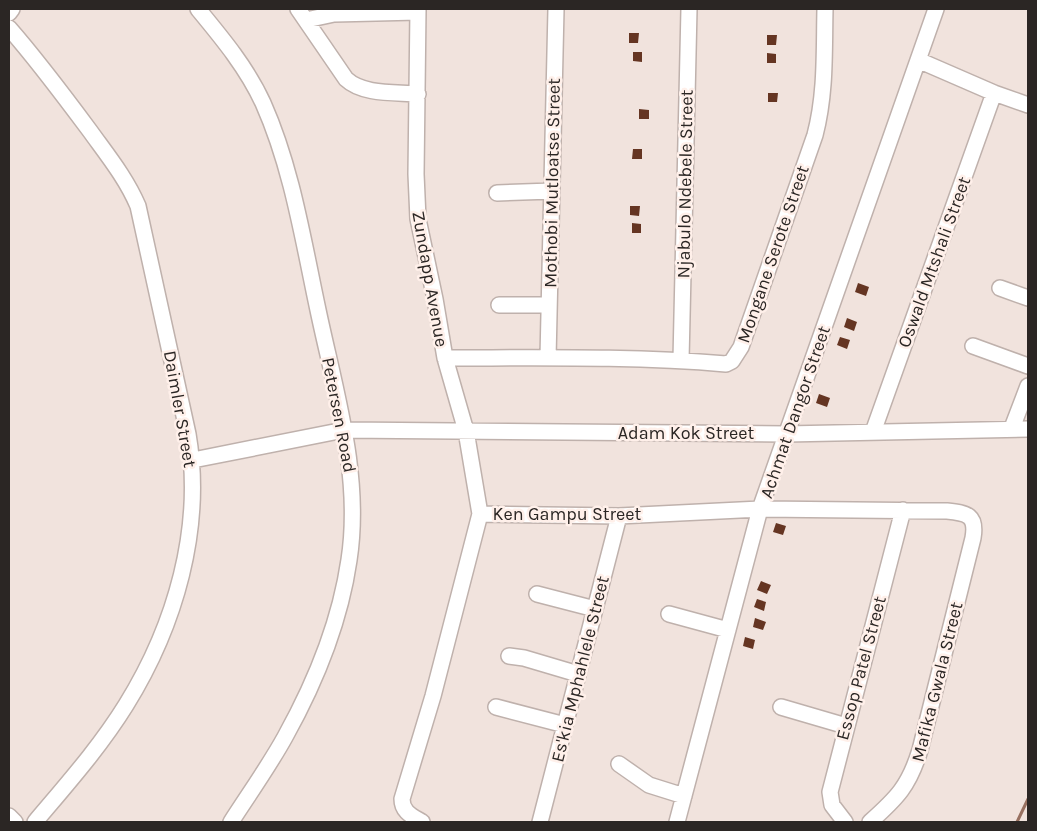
<svg xmlns="http://www.w3.org/2000/svg" width="1037" height="831" font-family="Karla,sans-serif">
<style>
.lines{fill:none;stroke-linecap:round;stroke-linejoin:round}
.stream{stroke:#987060;stroke-width:3}
.building{fill:#653522}
.minor-casing{stroke:#bfb1ac;stroke-width:18}
.minor{stroke:#fff;stroke-width:15}
.labels{text-anchor:middle;stroke-width:5;stroke-linejoin:round;paint-order:stroke}
.street-label{font-size:18px;fill:#2b2624;stroke:#fff0ea}
</style>
<rect width="100%" height="100%" fill="#f1e3dd"/>
<g class="lines">
<path class="stream" d="M1017,822L1028,799"/>
</g>
<path class="building" d="M629,33H639L638,43H629Z
M767,35H777L776,45H767Z
M633,52H642V62L633,61Z
M767,53L776,54V63H767Z
M768,93H778L777,102H768Z
M639,109L649,110V119H639Z
M633,149H642V159H632Z
M630,206H640L639,216L630,215Z
M632,223L641,224V233H632Z
M858,283L869,287L866,296L855,292Z
M847,318L857,322L854,331L844,327Z
M840,337L850,340L847,349L837,345Z
M819,394L830,398L827,407L816,403Z
M776,523L786,526L783,535L773,532Z
M761,581L771,585L767,594L757,590Z
M757,599L766,602L764,611L754,607Z
M755,618L766,622L763,630L753,627Z
M745,637L755,640L753,649L743,646Z"/>
<g class="lines">
<defs>
<path id="minor" d="M198,9C222,38 247,68 263,103C292,168 303,240 318,310C335,391 362,476 349,560C340,622 315,683 285,737C269,766 249,794 231,822
M298,9L346,79C363,95 395,92 418,94
M418,9L416,174L418,219L435,299L445,358L466,431L480,514L433,696L402,799C402,812 412,816 422,822
M9,13L12,9
M306,20L334,14L418,12
M9,28C38,61 64,96 90,131C108,156 126,178 138,206L188,434C204,528 175,626 126,705C100,747 67,784 35,822
M994,93L1028,105
M497,193L552,191
M1000,288L1028,298
M499,305H549
M973,346L1028,366
M445,358C538,358 633,356 726,364L732,361L741,347L815,135C826,93 824,51 825,9
M548,358L556,9
M681,360L689,9
M1012,428L1028,386
M873,432L994,93L918,60
M193,460L344,430L786,434L1028,429
M480,514L619,516L760,509L947,511C967,513 977,515 973,538L920,750C909,786 897,798 870,822
M537,594L595,609
M669,614L728,630
M509,656L524,658L578,674
M496,707L565,725
M781,707L846,726
M619,764L649,785L684,796
M9,816L15,822
M540,822L619,516
M677,822L760,509L936,9
M845,822L832,805L830,792L903,510"/>
</defs>
<use href="#minor" class="minor-casing"/>
<use href="#minor" class="minor"/>
</g>
<g class="labels">
<g class="street-label">
<text transform="translate(552 183) rotate(-89)" y="6">Mothobi Mutloatse Street</text>
<text transform="translate(685 184) rotate(-89)" y="6">Njabulo Ndebele Street</text>
<text transform="translate(773 254) rotate(-71)" y="6">Mongane Serote Street</text>
<text transform="translate(934 262) rotate(-70)" y="6">Oswald Mtshali Street</text>
<text transform="translate(430 279) rotate(80)" y="6">Zundapp Avenue</text>
<text transform="translate(180 409) rotate(80)" y="6">Daimler Street</text>
<text transform="translate(795 412) rotate(-71)" y="6">Achmat Dangor Street</text>
<text transform="translate(339 415) rotate(79)" y="6">Petersen Road</text>
<text x="686" y="439">Adam Kok Street</text>
<text x="567" y="520">Ken Gampu Street</text>
<text transform="translate(861 668) rotate(-75)" y="6">Essop Patel Street</text>
<text transform="translate(580 669) rotate(-76)" y="6">Es'kia Mphahlele Street</text>
<text transform="translate(937 682) rotate(-76)" y="6">Mafika Gwala Street</text>
</g>
</g>
<rect width="1037" height="831" fill="none" stroke="#2b2624" stroke-width="20"/>
</svg>
